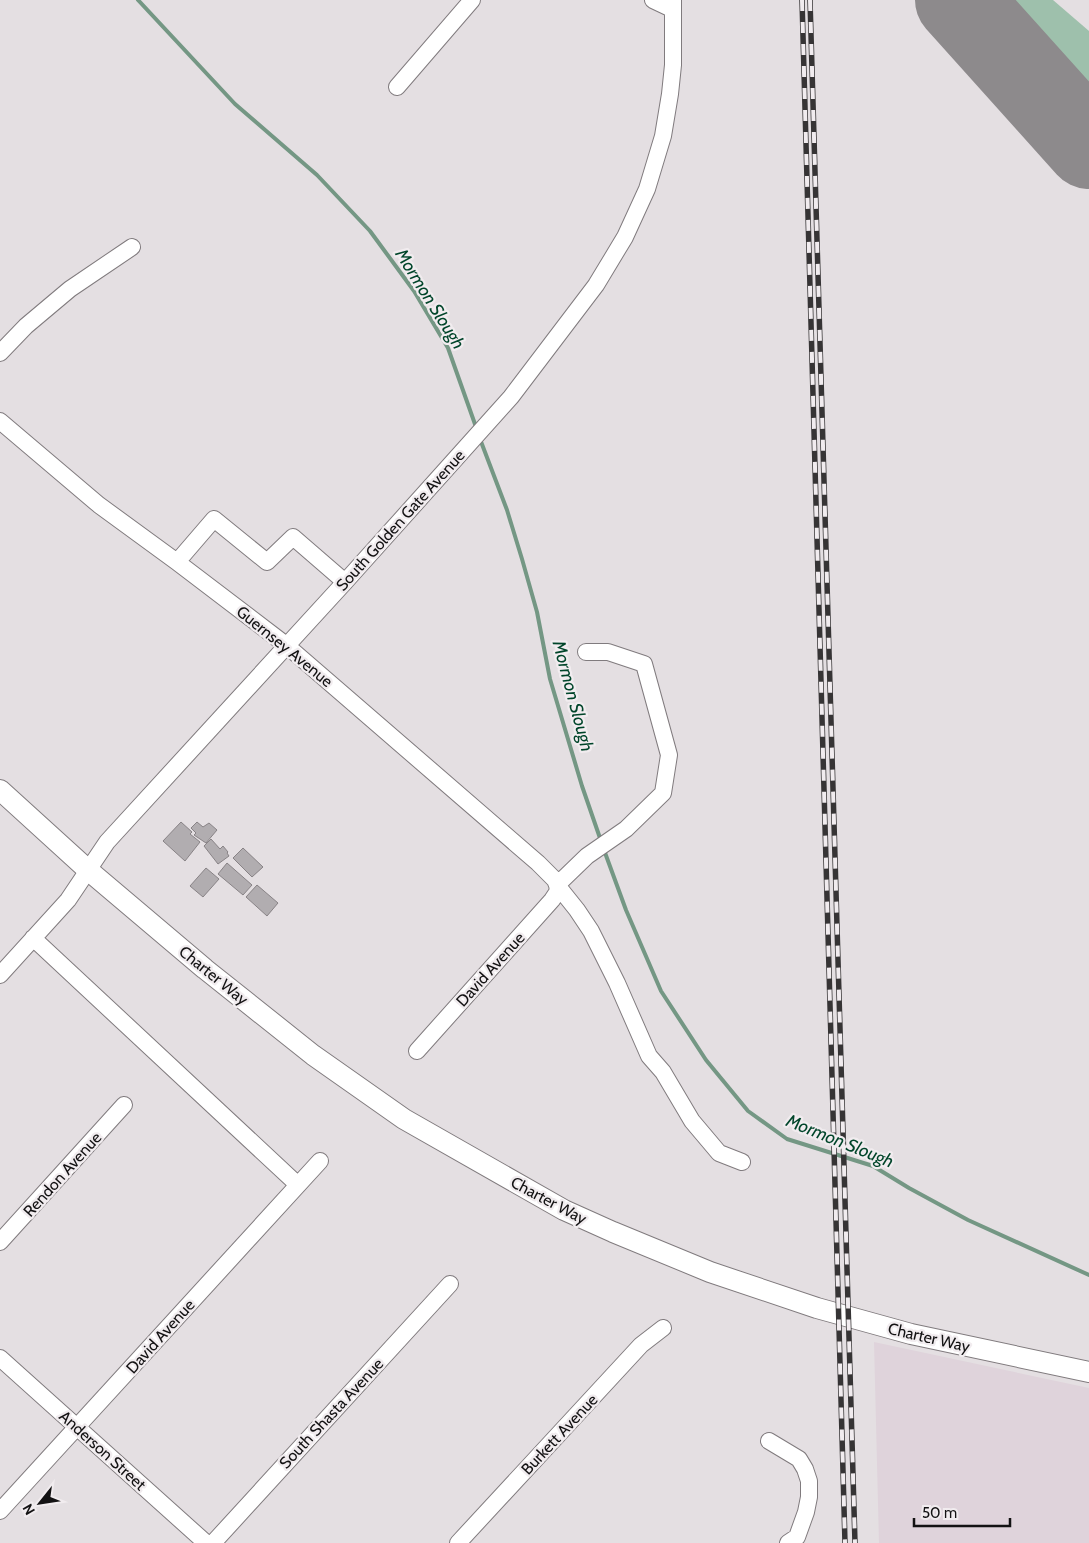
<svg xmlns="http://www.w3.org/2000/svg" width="1089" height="1543" font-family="Cabin,sans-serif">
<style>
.built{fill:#dfd3db}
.green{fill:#9ec0ac}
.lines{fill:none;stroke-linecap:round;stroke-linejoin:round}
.stream{stroke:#749784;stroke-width:4}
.runway{stroke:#8d8a8c;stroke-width:86}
.building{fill:#b1adb0;stroke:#888386}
.minor-casing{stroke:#807b7e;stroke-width:18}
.major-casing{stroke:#807b7e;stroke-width:22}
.minor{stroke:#fff;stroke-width:16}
.major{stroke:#fff;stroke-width:20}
.rail-casing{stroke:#363435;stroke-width:5.5}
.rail{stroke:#f1ecef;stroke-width:4;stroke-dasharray:11;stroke-linecap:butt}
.labels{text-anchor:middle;stroke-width:4.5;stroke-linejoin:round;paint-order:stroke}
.street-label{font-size:16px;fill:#131213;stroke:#f1ecef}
.water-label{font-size:18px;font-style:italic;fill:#00452a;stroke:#f1ecef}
</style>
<rect width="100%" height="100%" fill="#e4dfe2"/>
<path class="built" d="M930,0H990L1089,111V178Z
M874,1342L1089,1388V1543H879Z"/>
<path class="green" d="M990,0H1053L1089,31V111Z"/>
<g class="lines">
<path class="stream" d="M138,0L235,104L317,175L370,231L414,291L448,348L476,427
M480,439L507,510L522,559L537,612L550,679L582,786L601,841
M604,850L626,910L661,991L706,1060L748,1111L787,1139L873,1166L909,1188L968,1220L1089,1275"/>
<path class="runway" d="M958,0L1089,146"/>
</g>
<path class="building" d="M181,822L192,832L190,834L200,842L185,861L163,841Z
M197,822L203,827L209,823L217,830L206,843L194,835L196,833L191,828Z
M211,839L220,849L223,846L228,852L227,853L229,856L218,864L204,846Z
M243,848L263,867L252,877L233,858Z
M227,863L252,885L243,895L218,874Z
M206,868L219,879L203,897L190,886Z
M257,885L278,903L267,916L246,897Z"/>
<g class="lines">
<defs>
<path id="minor" d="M653,0L672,9
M397,87L472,0
M0,353L26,326L70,289L132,247
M0,421L99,505L177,562L286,645L538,863L555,880L557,885L577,910L591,931L617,983L649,1056L663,1072L692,1121L719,1153L742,1162
M177,562L214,519L267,562L293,537L345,582
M557,885L587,856L626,829L663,793L669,755L644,664L608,652H586
M33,938L298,1185
M0,975L68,900L107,842L345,582L511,397L596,285L625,237L647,189L663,136L670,94L673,65V0
M417,1051L552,900L558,891L557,885
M0,1242L124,1105
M0,1358L206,1543
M769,1441L799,1459L805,1469L809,1481V1497L806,1512L797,1537L788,1543
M0,1511L320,1161
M213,1543L450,1284
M458,1543L641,1345L663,1328"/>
<path id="major" d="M0,790L88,870L205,969L313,1055L404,1119L564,1210L613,1232L710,1272L817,1308L911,1334L1089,1372"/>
</defs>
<use href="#minor" class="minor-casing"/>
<use href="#major" class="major-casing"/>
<use href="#minor" class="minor"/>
<use href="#major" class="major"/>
<defs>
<path id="rail" d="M802,0L845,1543
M810,0L855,1543"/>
</defs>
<use href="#rail" class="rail-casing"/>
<use href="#rail" class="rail"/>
</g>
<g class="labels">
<g class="street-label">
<text transform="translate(400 520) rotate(-48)" y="6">South Golden Gate Avenue</text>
<text transform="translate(285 646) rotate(39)" y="6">Guernsey Avenue</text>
<text transform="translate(490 969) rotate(-48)" y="6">David Avenue</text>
<text transform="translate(214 975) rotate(39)" y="6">Charter Way</text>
<text transform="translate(62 1174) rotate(-48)" y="6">Rendon Avenue</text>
<text transform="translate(549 1200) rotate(28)" y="6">Charter Way</text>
<text transform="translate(160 1336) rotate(-48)" y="6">David Avenue</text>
<text transform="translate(929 1337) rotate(13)" y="6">Charter Way</text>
<text transform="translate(331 1413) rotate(-47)" y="6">South Shasta Avenue</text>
<text transform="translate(559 1434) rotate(-47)" y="6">Burkett Avenue</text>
<text transform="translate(103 1450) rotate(42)" y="6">Anderson Street</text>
</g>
<g class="water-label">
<text transform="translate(430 299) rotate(58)" y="6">Mormon Slough</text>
<text transform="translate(573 696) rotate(75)" y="6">Mormon Slough</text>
<text transform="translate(840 1141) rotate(22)" y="6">Mormon Slough</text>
</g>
</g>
<g transform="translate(40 1503) rotate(240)" stroke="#f1ecef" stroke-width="4" paint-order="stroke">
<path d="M0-4L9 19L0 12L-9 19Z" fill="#131213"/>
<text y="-8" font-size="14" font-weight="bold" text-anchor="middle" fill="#131213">N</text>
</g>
<path d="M914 1518v8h96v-8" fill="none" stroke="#131213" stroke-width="2.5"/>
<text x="922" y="1518" font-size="15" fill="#131213" stroke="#f1ecef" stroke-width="4" paint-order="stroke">50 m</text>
</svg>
